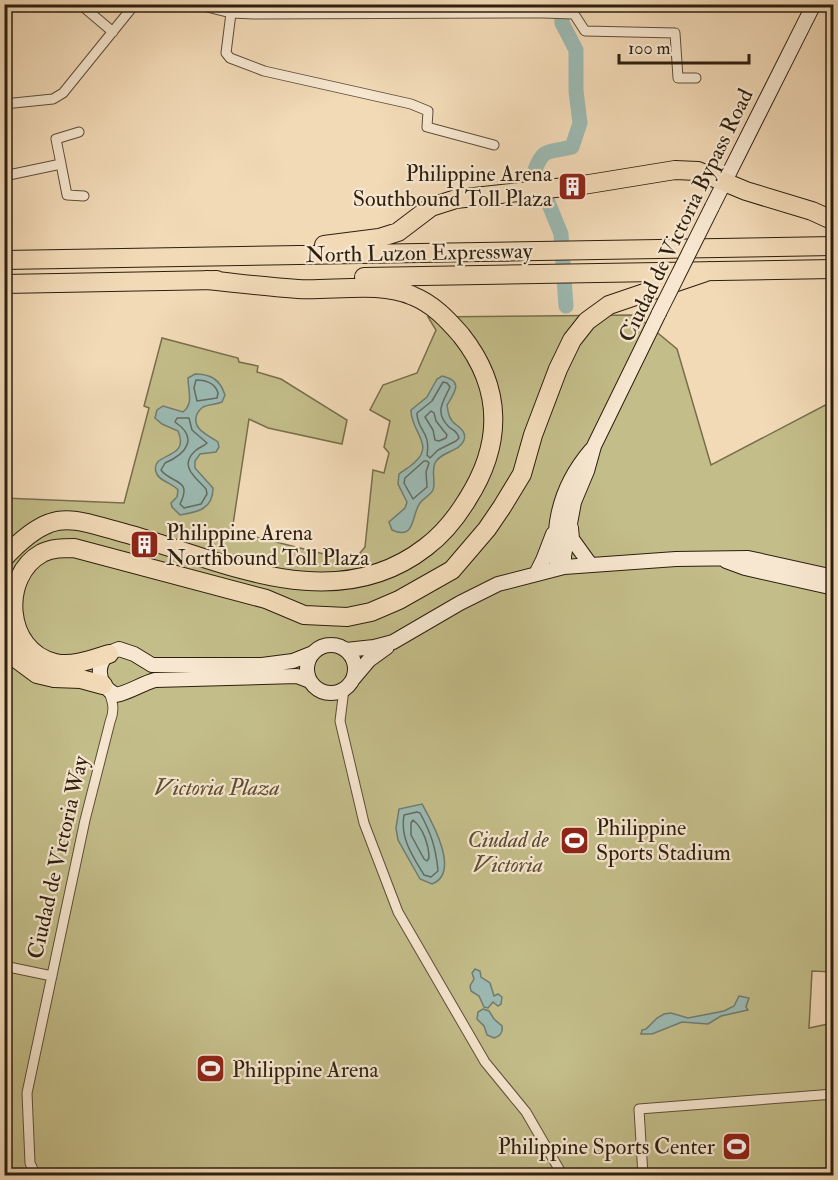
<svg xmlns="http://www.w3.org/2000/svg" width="838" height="1180" font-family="'IM FELL Double Pica',serif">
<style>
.green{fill:#c3bd89;stroke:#786e4c;stroke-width:1.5}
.water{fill:#9cbab3;stroke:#707c71;stroke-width:1.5}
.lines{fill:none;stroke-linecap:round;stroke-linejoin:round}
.shore{stroke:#646c61;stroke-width:1.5}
.river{stroke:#9cbab3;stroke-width:15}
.minor-casing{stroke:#5e4e39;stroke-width:11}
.secondary-casing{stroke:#2d1f0f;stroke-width:16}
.motorway-casing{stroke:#2d1f0f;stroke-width:20}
.minor{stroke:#f7e7d0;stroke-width:9}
.secondary{stroke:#f7e7d0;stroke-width:14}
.motorway{stroke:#f2dab7;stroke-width:18}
.secondary-bridge-casing{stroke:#2d1f0f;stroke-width:16;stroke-linecap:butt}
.secondary-bridge{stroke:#f7e7d0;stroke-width:14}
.labels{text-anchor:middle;stroke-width:4.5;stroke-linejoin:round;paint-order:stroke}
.poi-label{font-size:22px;fill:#2d1f0f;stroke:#f7e7d0;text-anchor:start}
.street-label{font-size:22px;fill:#2d1f0f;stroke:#f7e7d0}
.park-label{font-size:22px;font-style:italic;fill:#5a4e34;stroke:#f7e7d0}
</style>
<rect width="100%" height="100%" fill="#f2dab7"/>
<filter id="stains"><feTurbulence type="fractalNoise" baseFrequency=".00333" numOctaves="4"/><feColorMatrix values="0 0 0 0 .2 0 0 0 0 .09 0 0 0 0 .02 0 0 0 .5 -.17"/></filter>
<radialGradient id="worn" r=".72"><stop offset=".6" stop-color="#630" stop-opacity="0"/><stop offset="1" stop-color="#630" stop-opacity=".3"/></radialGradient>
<path class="green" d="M636,315L677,349L711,465L833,401L834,972L812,971L809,1028L833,1023V1175H5L4,498L124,503L149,408L144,406L162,338L238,358L239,362L258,366L257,372L281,379L347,420L342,444L268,428L249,419L232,531L360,563V553L365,547L373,470L384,473L389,453L384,447L390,421L370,410L383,385L417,373L436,330L428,317Z"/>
<path class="water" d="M195,374C210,374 220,379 225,395L222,402C215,405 209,404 203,407C200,409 199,410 197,414C191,429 208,435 218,442L219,447L216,452L200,454L195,461V468L213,488C213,509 198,512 180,515L172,507L171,503L177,497L178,490C173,483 158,481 156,472C150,451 191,461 178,431L162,424L155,418L157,410L163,406L183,412C194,403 188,391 188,378Z
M442,376C464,381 455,392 447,405C448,411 448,417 453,422C458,427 467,431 464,440C460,452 441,451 435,463C431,472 436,481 433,490C430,496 423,498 420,503C411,515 416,541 392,530L389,522L405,508L407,502L398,484L399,474C404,470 410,467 415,462C435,445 410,430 411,410L427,397L437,379Z
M422,804C432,822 461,873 432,884L420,879L398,840L396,828L399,809Z
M475,969L480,971L481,977L490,983L494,996L498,994L502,997L501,1004L498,1006L493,1002L488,1008L484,1007L479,996L471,991L470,986L474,979L472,973Z
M739,996L749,998L746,1007L748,1010L721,1016L708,1024L682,1022L652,1034H641L642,1030L646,1029L657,1018L664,1014L671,1013L688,1018L724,1011L734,1006Z
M483,1009L489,1011L494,1019L502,1026C503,1032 501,1036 494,1038L487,1035L484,1026L477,1019L478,1012Z"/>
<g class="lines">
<path class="shore" d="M196,380C206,380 215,383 218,393L217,398L197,401L194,388Z
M443,382L447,383L450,387C443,402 434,412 449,427C454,431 457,431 459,438L456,441L438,450L430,458L427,455C431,431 417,431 417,413L432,401Z
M431,411L434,413L436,421L447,435L446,438L439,441L435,440L433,430L425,417Z
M177,418H189L192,430L207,443C203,447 199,447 195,451C178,467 197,478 206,489L207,494L201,504L184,508L180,504C193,478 171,484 161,470L165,463C186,454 199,438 175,422Z
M424,461H427L429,463L426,472L427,487L413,499L404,483L405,478Z
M417,812L420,813C431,833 436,848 438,871L431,877L424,875C412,855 400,838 404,815Z
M413,820C423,828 429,845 429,858L427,861L424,859L411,835V823Z"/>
<path class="river" d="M561,4L562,23L576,50V91L580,123L572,147C550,153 544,146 535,170L561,234L566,306"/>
<defs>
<path id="minor" d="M80,4L113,32
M195,4L231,13L254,14L543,13L574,14L585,31L675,33L678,78H696
M231,13L226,53L230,58L264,71L411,104L428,111L427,127L494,145
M4,104L53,99L63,93L135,4
M61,164L67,195L84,196
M4,176L61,164L56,139L79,132
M344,689L340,721L364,823L398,912L485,1062L526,1112L563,1176
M4,966L52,976
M36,1176L30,1163L27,1093L85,820L110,722C115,710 113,702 108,690
M643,1176L639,1109L834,1094"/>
<path id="secondary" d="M712,207L814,4
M571,528L572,539L590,564
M556,560C556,547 555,534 557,522C561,495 574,470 591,450
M726,561L745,568L834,588
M564,567V556L574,502L587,471L594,446L659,313
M536,574L543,560L553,534
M307 669a24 24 0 1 1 48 0a24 24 0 1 1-48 0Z
M346,650L374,647L393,642L460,603L498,584L564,567L676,559L748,558L834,577
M353,679L369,660L387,647
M310,681L297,676L155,680C141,684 130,692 116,695C94,683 94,657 119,649L134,654L152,665H262L293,661L313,653"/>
<path id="motorway" d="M324,245L379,238L398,232L431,207L456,199L583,185L675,170L698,171L746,191L812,211L834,221
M4,260L834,246
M364,277L834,269
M4,284L217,280
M4,558C17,544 33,529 50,523C71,515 96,526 117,531C216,557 331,621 426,547C442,535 456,518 467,500C503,444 503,388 461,335C447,319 433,304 413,296C381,281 333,291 298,289C267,287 237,283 206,280
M4,644L14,657L37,674L54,678L81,679L103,685
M109,654C93,659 73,667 55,663C4,651 0,576 42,553C52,548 63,548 74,548L266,599L304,615L347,617L371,612L399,600L452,570L487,529L502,507L522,474L533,435L558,369L572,340L587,321L609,305L709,271"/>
</defs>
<use href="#minor" class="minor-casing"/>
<use href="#secondary" class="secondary-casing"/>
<use href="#motorway" class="motorway-casing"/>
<use href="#minor" class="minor"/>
<use href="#secondary" class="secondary"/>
<use href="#motorway" class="motorway"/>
<defs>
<path id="secondary-bridge" d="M659,313L712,207"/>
</defs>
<use href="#secondary-bridge" class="secondary-bridge-casing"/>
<use href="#secondary-bridge" class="secondary-bridge"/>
</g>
<defs>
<symbol id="building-square" viewBox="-11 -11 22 22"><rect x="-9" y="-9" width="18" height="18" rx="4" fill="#8f2418" stroke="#f7e7d0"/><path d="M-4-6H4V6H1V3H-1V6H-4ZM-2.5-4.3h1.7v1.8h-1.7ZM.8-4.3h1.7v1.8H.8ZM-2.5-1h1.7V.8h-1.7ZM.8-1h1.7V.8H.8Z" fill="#fff"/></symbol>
<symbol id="stadium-square" viewBox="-11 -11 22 22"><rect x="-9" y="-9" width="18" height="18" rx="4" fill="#8f2418" stroke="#f7e7d0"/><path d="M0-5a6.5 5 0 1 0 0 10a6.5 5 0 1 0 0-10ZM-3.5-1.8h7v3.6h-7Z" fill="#fff"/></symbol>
</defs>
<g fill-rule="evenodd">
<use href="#building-square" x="556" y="170" width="33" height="33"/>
<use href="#building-square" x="128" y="528" width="33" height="33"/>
<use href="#stadium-square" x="558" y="824" width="33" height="33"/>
<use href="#stadium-square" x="194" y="1052" width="33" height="33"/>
<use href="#stadium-square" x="720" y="1130" width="33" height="33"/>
</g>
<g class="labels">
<g class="poi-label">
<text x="552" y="181" text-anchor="end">Philippine Arena<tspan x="552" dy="25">Southbound Toll Plaza</tspan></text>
<text x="166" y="540">Philippine Arena<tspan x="166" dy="25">Northbound Toll Plaza</tspan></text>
<text x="596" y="835">Philippine<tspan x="596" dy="25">Sports Stadium</tspan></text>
<text x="232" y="1077">Philippine Arena</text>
<text x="715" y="1154" text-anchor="end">Philippine Sports Center</text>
</g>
<g class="street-label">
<text transform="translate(685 215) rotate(-64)" y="8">Ciudad de Victoria Bypass Road</text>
<text transform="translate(419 252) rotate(-1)" y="8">North Luzon Expressway</text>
<text transform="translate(57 857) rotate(-77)" y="8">Ciudad de Victoria Way</text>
</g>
<g class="park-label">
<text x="217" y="795">Victoria Plaza</text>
<text x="508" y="847">Ciudad de<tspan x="508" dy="25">Victoria</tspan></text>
</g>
</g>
<rect width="838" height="1180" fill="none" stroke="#f2dab7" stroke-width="24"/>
<rect x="6" y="6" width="826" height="1168" fill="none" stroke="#2d1f0f" stroke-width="3"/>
<rect x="12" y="12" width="814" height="1156" fill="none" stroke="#2d1f0f" stroke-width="1.5"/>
<path d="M619 54v9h130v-9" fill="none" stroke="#2d1f0f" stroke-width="3"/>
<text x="628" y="54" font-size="18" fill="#2d1f0f" stroke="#f7e7d0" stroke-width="4.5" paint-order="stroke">100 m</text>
<rect width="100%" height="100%" filter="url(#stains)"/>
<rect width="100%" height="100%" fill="url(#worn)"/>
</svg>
